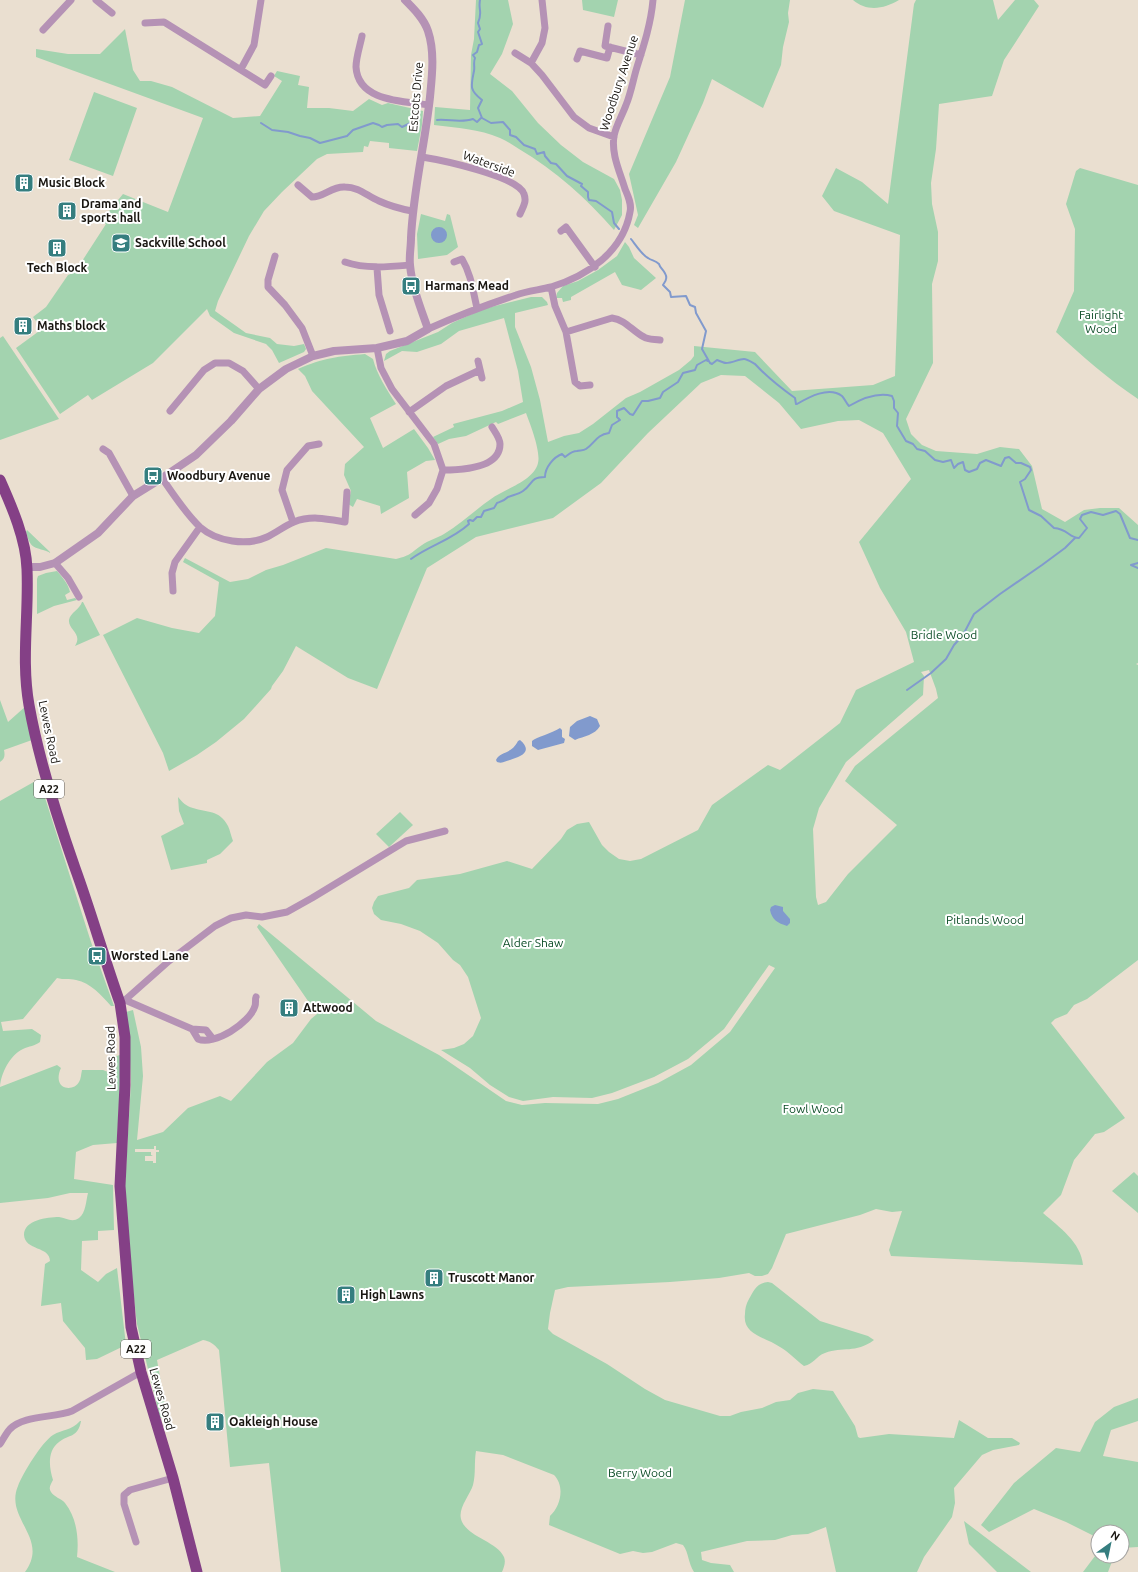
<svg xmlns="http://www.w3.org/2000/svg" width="1138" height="1572" font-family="Ubuntu,sans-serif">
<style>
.green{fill:#a3d3af;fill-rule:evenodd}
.water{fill:#819acd}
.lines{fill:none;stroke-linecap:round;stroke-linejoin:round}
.stream{stroke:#819acd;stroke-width:2}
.minor{stroke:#b592b5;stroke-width:7}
.tertiary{stroke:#b592b5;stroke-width:8}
.trunk{stroke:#844086;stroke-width:11}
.labels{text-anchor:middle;stroke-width:4;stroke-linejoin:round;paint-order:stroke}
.shield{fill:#fff;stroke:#5e5c58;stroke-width:1}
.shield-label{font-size:11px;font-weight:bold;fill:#191611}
.street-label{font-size:12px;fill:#191611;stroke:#fff}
.poi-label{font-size:12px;font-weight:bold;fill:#191611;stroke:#fff;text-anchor:start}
.park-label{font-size:12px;fill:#0b4c26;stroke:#fff}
</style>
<rect width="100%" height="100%" fill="#eadfd0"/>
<path class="green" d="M476,0H508L513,24L502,54L490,74L512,91L538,123L561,145L583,162L614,179L620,190L622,200V215L614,230C587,199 555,170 519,149C513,145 507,141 500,138C479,129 457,128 434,125L435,107L470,110L471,55L474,39Z
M582,0H618L614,17L583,10Z
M685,0H790L788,13L789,22L783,47L781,65L763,108L712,79L703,103L676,162L638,228L634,225L638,215L629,174L670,77Z
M853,0H899C884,9 867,12 853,0Z
M916,0H993L998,20L1015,0H1034L1039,6L1004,60L992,96L939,104L936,149L931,183L932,204L938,232V261L932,284L933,363L906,419L911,434L922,445L936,451L977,454L1000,447L1019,449L1032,466L1042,509L1065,522L1084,510L1100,508H1119L1138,525V663L1136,664L1138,665V960L1087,999L1074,1005L1067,1014L1055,1019L1051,1023L1125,1118L1104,1132L1095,1134L1074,1160L1061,1195L1043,1213C1059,1227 1081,1242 1083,1265L891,1256L889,1250L902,1211L892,1212L876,1209L860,1215L786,1234L772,1268L768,1274L762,1276H755L749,1273L719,1278L670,1282L568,1287L555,1290L550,1313L548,1329L553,1334L607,1364L645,1389L665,1400L720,1416H730L741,1412L762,1408L776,1402L790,1400L798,1393L813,1389L833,1391L855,1426L858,1437L860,1438L889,1434L954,1438L959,1420L988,1438H1012L1020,1443L1019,1445L993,1450L982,1455L954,1488L955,1503L952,1517L924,1557L917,1572H836L826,1527L808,1534L792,1535L775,1540L747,1541L701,1552L702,1560L711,1563L730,1565L734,1572H694C688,1563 689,1553 683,1545L676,1543L652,1552L643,1553L633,1551L620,1554L549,1525L550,1516C561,1506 565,1486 554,1475L503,1455L476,1451C474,1462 476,1474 473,1485C470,1495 458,1508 461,1519C466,1537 497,1541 504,1557C506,1562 504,1567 502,1572H281L269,1463L230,1467L219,1350C214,1344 210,1341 203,1340L157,1360L167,1417L160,1418L137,1324L132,1282L125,1186L131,1082L129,1037L126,1012L133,1010L141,1047L143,1076L137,1140L163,1132L188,1108L220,1096L231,1101L267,1062L293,1043L311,1019L317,1014L257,927L259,924L376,1021L439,1055L506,1101L522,1105L545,1103L598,1104L618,1099L658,1083L691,1065L730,1032L775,968L769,965L724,1029L688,1059L654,1077L612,1093L592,1098L553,1097L523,1101L509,1097L490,1085L470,1068L441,1050L454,1048L464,1044L473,1036L481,1018L468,977L460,965L453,960L438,943L420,931L401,924L381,920L374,914L372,908L374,902L378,896L409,888L417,880L460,874L507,861L532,869L561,839L567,830L577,824L589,822L602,845L609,852L619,859L630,861L641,859L698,830L712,805L768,765L780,770L840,723L856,690L914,662L906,632L880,588L859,542L911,479L883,433L859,420L838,421L801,429L779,403L745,376L721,375L701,383L648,433L601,483L553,518L476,537L427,568L377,689L348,678L296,646L283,671L272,686L271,689L244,719L216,742L197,755L169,771L163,753L103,635L137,618L172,628L199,633L215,616L219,582L183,562L185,558L230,582L248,579L266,570L283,565L326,548L396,559C412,555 410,553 422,545C429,540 437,538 444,534C461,524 475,510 491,499C504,489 534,481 538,463C541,451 530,424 526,413L498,424L496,422L466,436L449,439L438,444L433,437L454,427L453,424L502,411L523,402L518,371L504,318L459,331L441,344L417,352L402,351L384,361L386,354L390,351L438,332L452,323L483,309L531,297H542L547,302L548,305L515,313V327L531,367L540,400L548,442L564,436L579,433L593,424L626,398L640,392L679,370L691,360L694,356V346L755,352L792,391L873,385L895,376L900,235L834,211L822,196L836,168L862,182L888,204L914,4ZM929,670L936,689L938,698L855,766L845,781L897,825L848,874L826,902L818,905L816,897L813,829L819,808L846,762L923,695L924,676L921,672ZM154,1146H156V1150H159V1152H156V1163H153V1161H145V1156H153L151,1155V1152H135V1149H154Z
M125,29L133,70L140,81H151L172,87L233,118L260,116L282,81L274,76L277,71L300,76L298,85L309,87L307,108H329L353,111L369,99L382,105L388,103L423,111L422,125L417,151L389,148V143L370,141L368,147L364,146L363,152L327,154L317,159L282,192L264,211L249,236L218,301L215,311L246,333L270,338L277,344L294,346L304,344L306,349L304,352L279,363L272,350L266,344L234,333L210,316L207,309L153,363L92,400L88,395L60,414L16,348L42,329L33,317L46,307L68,275L75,272L106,224L101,221L123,194L168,212L203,118L36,57V49L68,54H100Z
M94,92L137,108L113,176L69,160Z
M1080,168L1138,185V399C1108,379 1082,356 1056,332L1074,291L1075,229L1066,204L1076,171Z
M421,214L445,221L447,214L450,215L458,247L447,255L418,259L417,234Z
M625,242L629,247L634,258L656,278L641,290L622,285L615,272L571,297V300L563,302L562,298H556L557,293L563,286L578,281L598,270L617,256Z
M3,336L59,419L0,440V338Z
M365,354L373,359C377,375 387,390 396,404L370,418L383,448L414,429L428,448L435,460L426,461L407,472L409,498L381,514L380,506L357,499L353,507L348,504L351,491L344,475L345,464L364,447L312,391L305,376L298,369C323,358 339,356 365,354Z
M27,530L51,553C35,546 31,551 26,532Z
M57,571C62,577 68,583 70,592L65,595L67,600L75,598L77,600L54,606L37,614V579L38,576L46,573Z
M82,602H83L100,635L75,646C83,633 68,630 69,620C70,613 80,609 82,602Z
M0,700L8,722L26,706L32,740L4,750C5,755 5,759 0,762Z
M39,779L91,942L114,1006H111C101,995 91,983 76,980C69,978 64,980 57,978L23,1019L1,1022L3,1031L32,1029L41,1035L40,1042C35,1046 29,1046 23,1049C10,1055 1,1073 0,1087L57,1065L61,1068C59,1072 58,1077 59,1081C61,1090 75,1090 79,1082C81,1079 81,1074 82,1070H103L108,1072L109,1064L113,1057L120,1055V1085L117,1143L93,1145L76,1152L74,1179L113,1185L114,1230L98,1231V1240L82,1241L81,1270L98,1282L106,1274L117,1268L126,1345L97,1359L86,1360L85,1348L63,1321L61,1303L41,1306L45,1264L50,1261C50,1246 25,1251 24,1235C24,1220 47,1217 59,1217C66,1218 72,1223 79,1218C86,1213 86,1200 88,1193H70L48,1198L0,1203V801Z
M178,797C182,802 186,806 193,808C207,813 219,809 228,826C230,830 231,836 233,841L220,854L207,860V863L171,870L161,836L184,824L179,811Z
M400,812L413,825L389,847L376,834Z
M1134,1172L1138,1176V1213L1112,1191Z
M768,1282L772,1283L820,1321L868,1336L874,1340C855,1354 843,1346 825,1353C816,1356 814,1364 804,1366C796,1360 789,1352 780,1347C766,1337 742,1335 745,1314C745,1309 746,1304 749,1299C754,1290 757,1283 768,1282Z
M1138,1398V1421L1111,1430L1103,1456L1138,1462V1547L1122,1548V1532H1098V1538L1066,1522L1034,1509L989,1532L981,1525L1014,1483L1056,1448L1080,1452L1095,1422L1114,1407Z
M80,1421H81C78,1438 69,1434 59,1442C47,1451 49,1467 53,1480C51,1484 48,1488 51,1492C54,1497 62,1499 65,1503C77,1518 79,1539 77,1557L115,1572H25C50,1538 4,1519 18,1486C23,1473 42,1442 53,1435C63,1429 71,1431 80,1421Z
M964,1521L1031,1572H997L969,1544Z
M1098,1552V1556H1114L1108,1572H1083Z"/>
<path class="water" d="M431 235a8 8 0 1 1 16 0a8 8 0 1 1-16 0Z
M590,716L597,719L600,726C595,735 584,736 575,740L569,736L570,727L577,721Z
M560,728L562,730V737L565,739L564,743L538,750L532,746V741C536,737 553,733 560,728Z
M520,740C534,752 520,757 510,760C505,761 503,764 497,762L496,760C500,751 511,755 518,741Z
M775,905L783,907V911L790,919V923L787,926C778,923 772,920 770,910L771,907Z"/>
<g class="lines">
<path class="stream" d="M480,0C478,10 483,12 478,23L480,29L478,32L482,44L479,45L477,52L473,55L475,58C473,63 475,67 474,71C471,86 469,90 482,100L478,108L482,118L491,123L503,122L510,130V135L516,137L524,145L535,149L537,154L544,152L545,156L551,163L556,164L567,176L582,184L581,186L588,192V197L589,200L596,201L612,212L614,223L619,229
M437,120C449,119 461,123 473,119L477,122L481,118
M261,123L272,130L288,132L300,136L310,138L320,143L347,136L353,130L373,123L379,125L382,127L387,125L398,124L402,127L419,119
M631,239C635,244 642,255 648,258C652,261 655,260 659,264C660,269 668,273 666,279C666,281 664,283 663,285L670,292L671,297L686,296L690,305L695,307L696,313L706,331L702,349L710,363L712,364L717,360C720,361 724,363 726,363C732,363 739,359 744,359C747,359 753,363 755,364C767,377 781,388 795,398L796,404H797C809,397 829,386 842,396C845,399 846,403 849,406C861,399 878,392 892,396L894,401V408L898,413L897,426L906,441L913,444L917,449L925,451L935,460L943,462L951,460L954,468L958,464L963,462L965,470L969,472L977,469L980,463L986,460L1001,466L1005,458L1009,457L1016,463H1021L1030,467L1031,470L1025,479L1020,482L1029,510L1041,516L1054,528C1068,529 1069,538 1079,538L1087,528L1080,519L1082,515L1091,512L1103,515L1116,511L1120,514L1130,538L1138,540
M411,559C430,545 452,540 469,524L468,521L470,520L473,521L477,517H481L484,511L494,508L497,503C503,501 504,501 508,497C513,495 519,494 523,491C533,484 530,477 545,477C545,467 554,457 562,454L565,457C569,454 572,451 577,451C580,450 583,451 586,449C595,443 596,435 609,433L612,425L620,420L617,417V411L624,408L630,414L633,415L642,401H648L660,398L663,392L678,382L683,373L695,370L697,365L706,360L708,361
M1138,563L1131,565L1138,568
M907,690L931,673L946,659L954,645L963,635L974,614L1000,594L1042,565L1065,548L1075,538"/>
<path class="minor" d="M96,0L112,13
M145,23L164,22L265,85L271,76
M608,26L605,46L641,55
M43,30L71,0
M362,36C360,46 356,57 356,67C358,102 404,101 429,105
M515,53L531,63L542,75L574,117L589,128L614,137
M577,59L580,51L607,58L610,47
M531,63L542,43L545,28L542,0
M241,69L254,45L261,0
M422,157C441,160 518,176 524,194C527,202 523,207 520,214
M298,185L312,197C324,197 332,186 345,187C359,187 367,196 379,201C390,206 401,209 412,211
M561,231L566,227L595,267
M275,256L268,280V287L285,305L302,328L313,356
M345,262C366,269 387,267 410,265
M454,262L462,259C471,274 473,291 477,308
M377,268L379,295L390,331
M551,287L555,306L566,332L575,382L580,386L590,385
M428,329C457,316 486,305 516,295C527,291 539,290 551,287C587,276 623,252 630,212C632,204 628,196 625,189C620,172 611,154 614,136C616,125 622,116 626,105C631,93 633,80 637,67C644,45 651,23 653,0
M566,332L612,318C626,320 632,331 644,337C648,340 655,339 660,340
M377,348L381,368L392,389L434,444L443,470L437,489L429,503L415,515
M478,361L482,378
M170,411L204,370L215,363H229L243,371L259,389
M409,412L446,386L480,370
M103,449L109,453L133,496
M443,470C459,470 500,469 500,444C500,438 495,432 492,427
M162,478C173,494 186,514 200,527C217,542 247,546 267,537C276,533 284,526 294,522C311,515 328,519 345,522L347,492
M293,522L282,490L287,470L308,446L319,444
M55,563L68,578L79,597
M173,591L172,573L175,562L200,527
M125,1000L192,1029L198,1039C214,1046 250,1023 255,1006C256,1003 255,999 256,997
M120,1003L125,1000L169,961L215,926L231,918L246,915L262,917L287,912L312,898L406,841L445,831
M192,1029L206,1030L213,1039
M0,1444C3,1440 6,1433 10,1429C23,1415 54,1418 72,1411L141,1372
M136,1542L124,1504V1495L130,1490L173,1478"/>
<path class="tertiary" d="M27,567H40L55,563L98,533L133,496L162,478L196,455L231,421L259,389L286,369L313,356L334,351L377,348L407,341L428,329C421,309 412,287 410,265C409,257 411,247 411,238C413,191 425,144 430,97C432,76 435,52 428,31C424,19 414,9 405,0"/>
<path class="trunk" d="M0,480C12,507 26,539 27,569C29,615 21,660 29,705C39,761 56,814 75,868C91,912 104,958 120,1003L125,1037V1085L120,1186L131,1327L141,1372L173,1478L197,1572"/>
</g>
<defs>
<symbol id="building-square" viewBox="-11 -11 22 22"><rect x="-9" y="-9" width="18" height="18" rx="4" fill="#357e7f" stroke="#fff"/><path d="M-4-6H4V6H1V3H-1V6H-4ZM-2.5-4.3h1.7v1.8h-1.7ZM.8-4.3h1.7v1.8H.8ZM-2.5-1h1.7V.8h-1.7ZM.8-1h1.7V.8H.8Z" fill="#fff"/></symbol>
<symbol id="school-square" viewBox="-11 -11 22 22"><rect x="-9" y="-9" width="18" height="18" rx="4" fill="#357e7f" stroke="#fff"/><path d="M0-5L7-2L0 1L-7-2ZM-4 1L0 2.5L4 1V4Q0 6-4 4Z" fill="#fff"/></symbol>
<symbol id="bus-square" viewBox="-11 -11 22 22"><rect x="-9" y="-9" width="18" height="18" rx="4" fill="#357e7f" stroke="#fff"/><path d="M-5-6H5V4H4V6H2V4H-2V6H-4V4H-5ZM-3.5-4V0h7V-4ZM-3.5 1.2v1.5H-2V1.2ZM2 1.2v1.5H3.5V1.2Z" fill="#fff"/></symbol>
</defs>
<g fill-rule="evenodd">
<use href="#building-square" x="13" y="172" width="22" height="22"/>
<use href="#building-square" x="56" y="200" width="22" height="22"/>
<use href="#school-square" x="110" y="232" width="22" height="22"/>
<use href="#building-square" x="46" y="237" width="22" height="22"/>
<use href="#bus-square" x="400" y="275" width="22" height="22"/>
<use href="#building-square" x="12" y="315" width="22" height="22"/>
<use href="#bus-square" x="142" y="465" width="22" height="22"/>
<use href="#bus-square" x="86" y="945" width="22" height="22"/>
<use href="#building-square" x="278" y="997" width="22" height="22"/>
<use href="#building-square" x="423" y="1267" width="22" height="22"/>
<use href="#building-square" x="335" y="1284" width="22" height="22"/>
<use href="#building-square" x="204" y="1411" width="22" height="22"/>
</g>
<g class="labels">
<g class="shield">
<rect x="34" y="780" width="30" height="18" rx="3"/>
<rect x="121" y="1340" width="30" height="18" rx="3"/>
</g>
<g class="shield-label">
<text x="49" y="793">A22</text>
<text x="136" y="1353">A22</text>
</g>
<g class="street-label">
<text transform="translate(619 83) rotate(-72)" y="4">Woodbury Avenue</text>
<text transform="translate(416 97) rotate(-85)" y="4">Estcots Drive</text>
<text transform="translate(489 164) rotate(20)" y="4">Waterside</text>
<text transform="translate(49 732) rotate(78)" y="4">Lewes Road</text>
<text transform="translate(111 1058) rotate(-91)" y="4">Lewes Road</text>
<text transform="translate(162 1399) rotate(74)" y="4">Lewes Road</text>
</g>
<g class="poi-label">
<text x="38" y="187">Music Block</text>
<text x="81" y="208">Drama and<tspan x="81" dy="14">sports hall</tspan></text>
<text x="135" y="247">Sackville School</text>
<text x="57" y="272" text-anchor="middle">Tech Block</text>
<text x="425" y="290">Harmans Mead</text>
<text x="37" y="330">Maths block</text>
<text x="167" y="480">Woodbury Avenue</text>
<text x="111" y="960">Worsted Lane</text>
<text x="303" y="1012">Attwood</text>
<text x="448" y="1282">Truscott Manor</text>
<text x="360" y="1299">High Lawns</text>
<text x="229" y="1426">Oakleigh House</text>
</g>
<g class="park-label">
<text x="1101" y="319">Fairlight<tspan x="1101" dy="14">Wood</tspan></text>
<text x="944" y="639">Bridle Wood</text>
<text x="985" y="924">Pitlands Wood</text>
<text x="533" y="947">Alder Shaw</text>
<text x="813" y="1113">Fowl Wood</text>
<text x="640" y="1477">Berry Wood</text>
</g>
</g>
<g transform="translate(1110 1544) rotate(33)"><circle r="19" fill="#ffffff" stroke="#a3a2a0"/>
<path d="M0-3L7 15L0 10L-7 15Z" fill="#357e7f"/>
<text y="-6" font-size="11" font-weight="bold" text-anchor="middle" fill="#191611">N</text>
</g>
</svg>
